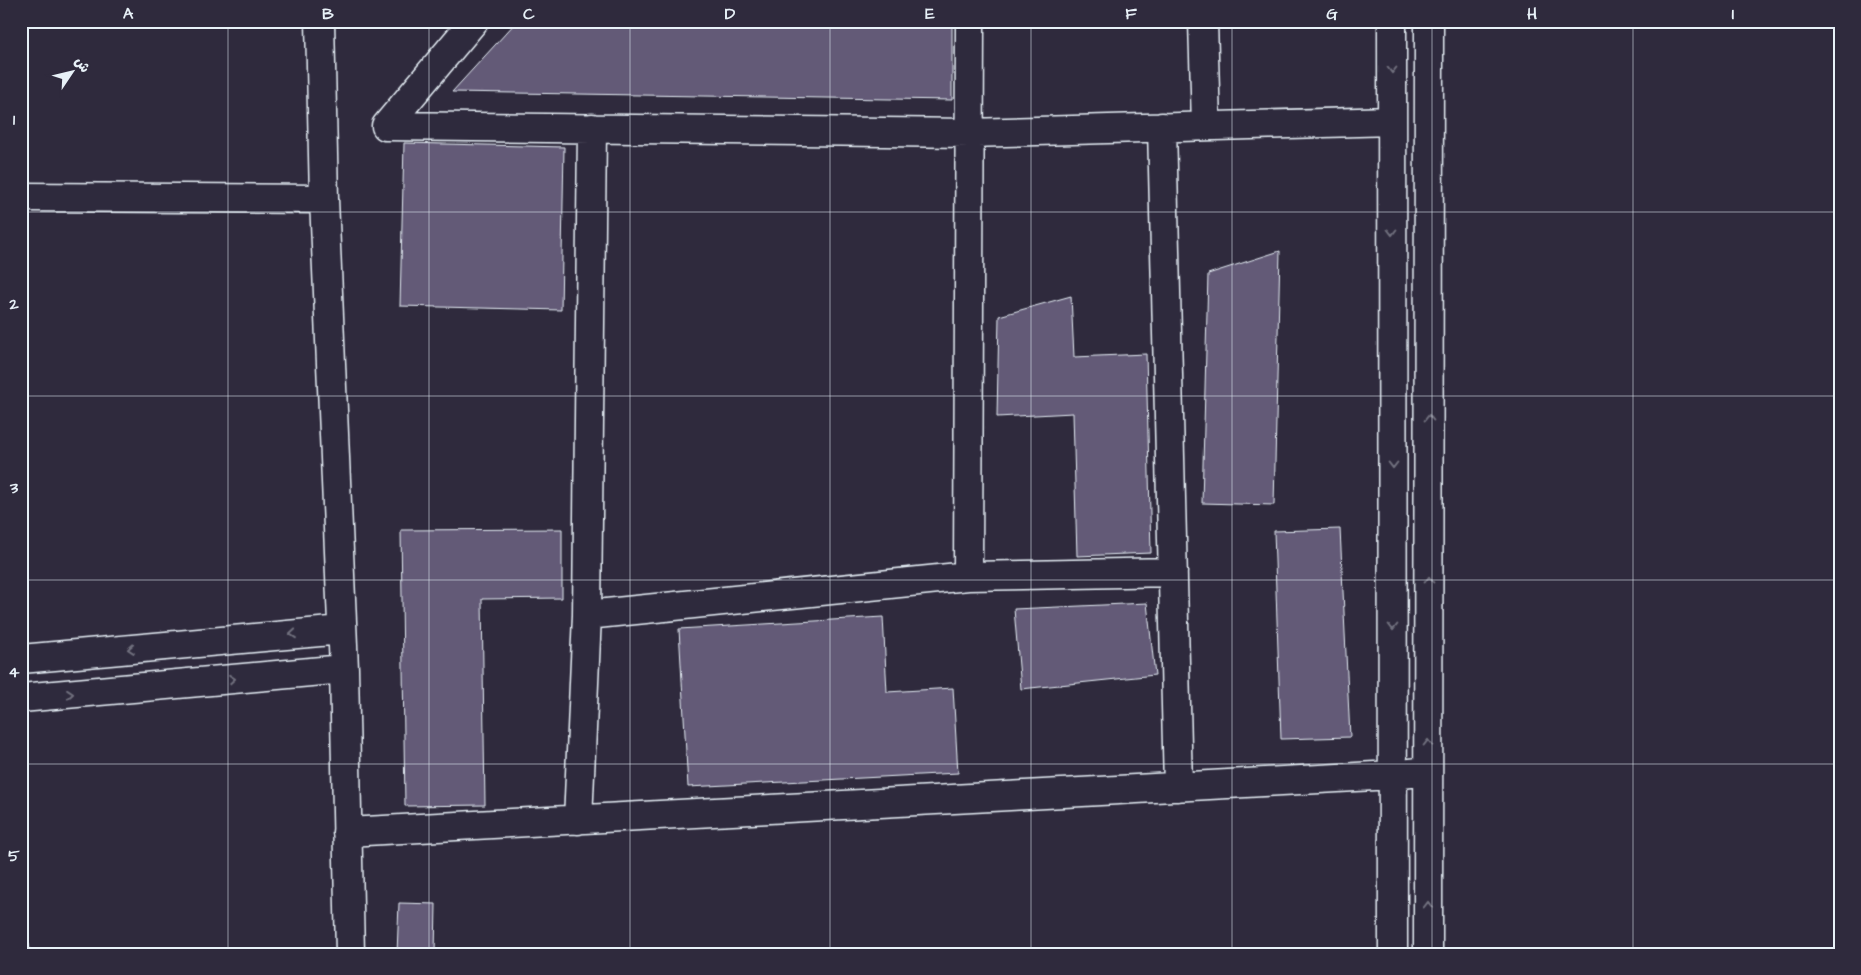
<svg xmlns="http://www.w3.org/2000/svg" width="1861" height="975" font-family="'Architects Daughter','Playpen Sans Arabic',sans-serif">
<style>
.building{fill:#645a77;stroke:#e8f1f8}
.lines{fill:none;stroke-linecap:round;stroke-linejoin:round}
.minor-casing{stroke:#e8f1f8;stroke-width:31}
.minor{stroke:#2f2a3d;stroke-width:28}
.oneway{stroke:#70707e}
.grid{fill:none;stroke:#e8f1f8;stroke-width:1;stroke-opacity:0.55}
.neatline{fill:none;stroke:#e8f1f8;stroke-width:2}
.grid-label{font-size:16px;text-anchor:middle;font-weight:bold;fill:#e8f1f8}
</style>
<rect width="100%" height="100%" fill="#2f2a3d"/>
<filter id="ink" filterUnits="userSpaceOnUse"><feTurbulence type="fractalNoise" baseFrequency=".02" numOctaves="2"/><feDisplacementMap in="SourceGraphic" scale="10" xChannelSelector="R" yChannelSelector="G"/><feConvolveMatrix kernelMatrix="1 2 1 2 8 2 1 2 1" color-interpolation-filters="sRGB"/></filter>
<g filter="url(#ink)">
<path class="building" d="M517,21H952V100L452,92Z
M1231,21H1354V24L1231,23Z
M404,143L564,147L561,310L400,306Z
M1280,251L1274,505L1202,503L1208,274Z
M1071,296L1074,357L1146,354L1151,553L1077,556L1073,413L997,417L999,316Z
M562,529V598L482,599L485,805L405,806L401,530Z
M1340,529L1350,737L1281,739L1274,531Z
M1147,603L1155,675L1021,689L1014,609Z
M883,617L887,692L953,688L958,773L688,787L679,629Z
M399,903L436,904L435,954H397Z
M21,943H29L30,954H21Z"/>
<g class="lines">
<defs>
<path id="minor" d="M320,21L324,199L344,669L350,954
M1203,21L1206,126
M1392,21L1393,954
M386,126L969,133L1392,121
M386,126L474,21
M1162,127L1178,787
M21,197L324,199
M968,576L970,21
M587,615L968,576L1173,572
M21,659L342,630
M21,698L344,669
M578,820L587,615L592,128
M347,832L1393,775L1428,771
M1428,954L1429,21"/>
</defs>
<use href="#minor" class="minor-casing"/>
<use href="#minor" class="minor"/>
</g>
<defs><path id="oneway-chevron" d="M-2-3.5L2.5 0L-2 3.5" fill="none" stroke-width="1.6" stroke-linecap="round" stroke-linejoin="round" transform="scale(1.25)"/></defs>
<g class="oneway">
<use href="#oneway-chevron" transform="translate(1392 70) rotate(90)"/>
<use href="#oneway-chevron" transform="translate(1392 232) rotate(90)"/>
<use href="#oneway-chevron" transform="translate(1429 418) rotate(-90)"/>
<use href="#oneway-chevron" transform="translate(1393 465) rotate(90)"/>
<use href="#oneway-chevron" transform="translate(1429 580) rotate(-90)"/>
<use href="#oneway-chevron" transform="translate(1393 627) rotate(90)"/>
<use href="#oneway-chevron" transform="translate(293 634) rotate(175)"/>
<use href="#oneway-chevron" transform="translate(131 649) rotate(175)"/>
<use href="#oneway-chevron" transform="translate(232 679) rotate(-5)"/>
<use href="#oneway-chevron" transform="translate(70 694) rotate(-5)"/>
<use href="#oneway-chevron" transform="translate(1428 743) rotate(-90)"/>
<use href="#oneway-chevron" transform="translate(1428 905) rotate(-90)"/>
</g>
</g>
<path class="grid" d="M228,21V954M429,21V954M630,21V954M830,21V954M1031,21V954M1232,21V954M1432,21V954M1633,21V954M21,212H1840M21,396H1840M21,580H1840M21,764H1840"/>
<rect width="1861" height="975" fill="none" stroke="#2f2a3d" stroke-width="55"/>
<g transform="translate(72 72) rotate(55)" stroke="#2f2a3d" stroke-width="4" paint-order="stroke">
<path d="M0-4L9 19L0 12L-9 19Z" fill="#e8f1f8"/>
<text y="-8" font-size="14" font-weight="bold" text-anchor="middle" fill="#e8f1f8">ش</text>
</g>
<rect x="28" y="28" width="1806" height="920" class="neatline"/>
<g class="grid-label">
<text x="128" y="19">A</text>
<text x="328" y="19">B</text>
<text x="529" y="19">C</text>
<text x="730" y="19">D</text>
<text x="930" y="19">E</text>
<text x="1131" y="19">F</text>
<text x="1332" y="19">G</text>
<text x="1532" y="19">H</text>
<text x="1733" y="19">I</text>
<text x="14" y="125">1</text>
<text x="14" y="309">2</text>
<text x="14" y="493">3</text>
<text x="14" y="677">4</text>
<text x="14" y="861">5</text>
</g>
</svg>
